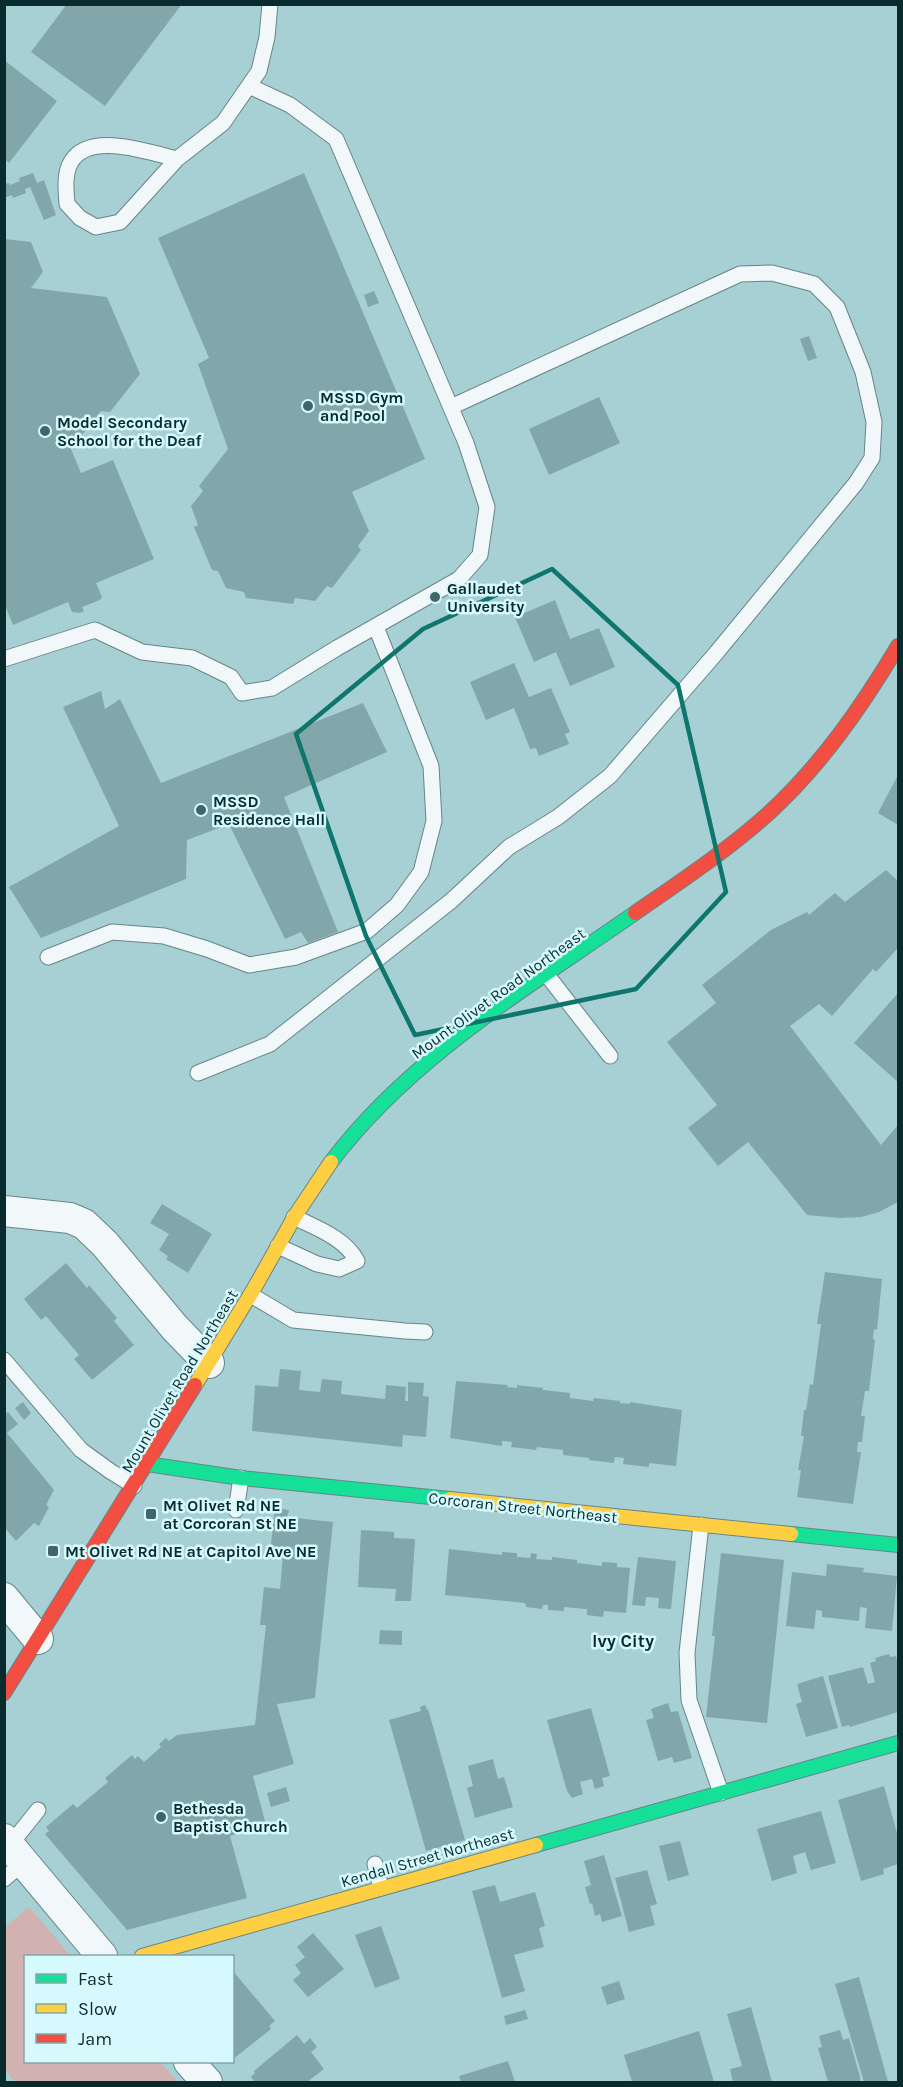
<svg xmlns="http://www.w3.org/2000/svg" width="903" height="2087" font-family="Karla,sans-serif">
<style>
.green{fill:#d2b2b0}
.building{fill:#82a7ab}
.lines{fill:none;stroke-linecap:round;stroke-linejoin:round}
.lane-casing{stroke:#678588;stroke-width:17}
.street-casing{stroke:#678588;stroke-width:32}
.fast-casing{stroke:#678588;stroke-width:16}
.slow-casing{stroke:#678588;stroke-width:16}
.jam-casing{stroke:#678588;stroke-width:16}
.lane{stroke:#f2f8f9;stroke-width:15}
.street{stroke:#f2f8f9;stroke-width:30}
.fast{stroke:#16e098;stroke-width:14}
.slow{stroke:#ffcf43;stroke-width:14}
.jam{stroke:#f24e42;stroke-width:14}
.marked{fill:none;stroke:#0f766e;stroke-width:4.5;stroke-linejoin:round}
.poi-dot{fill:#416568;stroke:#d5f9fd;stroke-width:2}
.labels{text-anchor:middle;stroke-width:5;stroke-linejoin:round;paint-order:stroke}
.poi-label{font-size:16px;font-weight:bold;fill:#0a2b2e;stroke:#d5f9fd;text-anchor:start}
.street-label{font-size:16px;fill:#0a2b2e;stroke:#d5f9fd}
.neighbourhood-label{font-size:18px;font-weight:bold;fill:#0a2b2e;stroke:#d5f9fd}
</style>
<rect width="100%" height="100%" fill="#a7d0d4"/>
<path class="green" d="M29,1907L71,1956H26V2062H160L178,2082H15L5,2070V1927Z"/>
<path class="building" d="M67,4H182L105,106L31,52Z
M4,60L57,101L9,163L4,159Z
M33,173L37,183L44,180L56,215L44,220L30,187L25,189L26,193L13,198L12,195L4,198V184L9,183L10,185L20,181L19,178Z
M304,173L425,459L352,492L369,531L358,546L361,550L332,588L327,586L315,601L295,598L293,604L246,598L244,592L226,588L218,571L212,570L194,527L198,525L191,506L203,491L199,486L228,449L198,364L209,358L158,238Z
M4,239L31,242L43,272L31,288L107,297L140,374L110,412L101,411L71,449L81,473L113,460L154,559L96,583L102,597L100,600L82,607L84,611L80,613L72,612L68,602L13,625L4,603Z
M374,291L379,303L368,307L364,295Z
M809,336L817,358L808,361L800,339Z
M599,397L620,443L549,475L529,429Z
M555,600L570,639L599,628L615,667L570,686L556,652L534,662L515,617Z
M514,663L529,697L551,688L570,732L565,734L569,744L539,756L536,748L530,749L514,708L486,720L470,682Z
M101,691L105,709L120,699L161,783L363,703L387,752L284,797L338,932L308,943L301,932L285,939L229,824L187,840L186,879L41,938L9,887L119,826L63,707Z
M898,775V825L878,813Z
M886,870L898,881V948L876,972L873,969L832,1016L819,1004L790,1026L881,1145L898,1125V1202L879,1212L861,1217L840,1218L807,1215L748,1142L718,1166L688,1128L717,1105L667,1042L716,1003L702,985L771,930L807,912L809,915L835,893L845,902Z
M898,993V1082L854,1043Z
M162,1204L212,1234L188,1273L166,1259L168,1256L159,1250L169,1234L150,1223Z
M66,1263L87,1288L89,1285L117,1318L114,1321L134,1345L92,1380L74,1359L79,1355L46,1316L41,1320L24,1299Z
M825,1272L882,1279L877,1330L874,1329L873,1339L875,1340L869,1391H865L861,1416H865L862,1442H858L857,1452H861L853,1504L797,1497L801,1470H798L804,1436H801L804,1410H806L810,1384L813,1385L821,1324H817Z
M280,1369L301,1371L299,1390L320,1392L322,1379L342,1381L341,1394L385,1399L386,1385L406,1387L405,1401H408V1382L424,1383L423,1396L429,1397L426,1437L403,1435L402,1447L252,1431L255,1385L278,1387Z
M456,1381L508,1385L507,1387L517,1388V1385L543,1388V1390L570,1393V1398L593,1401L594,1398L620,1401V1403L630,1404V1402L682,1410L676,1466L649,1463V1467L623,1464L624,1458L615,1457L614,1463L589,1460V1458L563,1455V1450L537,1447L536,1450L511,1447L512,1442L502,1441V1446L450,1438Z
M23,1402L31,1413L24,1420L15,1408Z
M8,1412L18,1424L7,1433L54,1490L46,1505L49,1507L39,1526L34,1523L16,1541L4,1527V1415Z
M275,1508L289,1510L287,1517L333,1522L315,1698L277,1704L294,1764L253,1776L266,1825L230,1836L247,1898L127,1930L45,1834L49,1831L46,1827L73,1804L77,1808L108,1782L105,1778L132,1755L135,1759L138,1756L144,1762L161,1747L159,1744L166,1738L169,1741L177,1735L255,1725L266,1625H260L264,1587L280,1589L283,1554L270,1553Z
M361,1530L394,1532V1538L415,1539L411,1601H395L396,1589L358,1587Z
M449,1549L502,1555V1552L517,1553V1557L530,1558L531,1553L537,1554L536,1559L552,1560V1557L577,1560V1563L602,1566V1562L617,1563V1567L630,1568L626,1613L604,1611L603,1617L587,1615V1609H585L564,1607V1611L548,1610V1605H543L542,1609L526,1607L525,1603L445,1595Z
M721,1553L784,1560L767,1723L706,1717L715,1636H712Z
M638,1557L676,1561L671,1609L658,1608L659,1598L646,1597L645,1606L632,1605Z
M827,1564L864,1568L863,1572L897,1576L892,1631L865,1628L867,1608L860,1607L859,1621L822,1617V1611L816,1610L814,1629L786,1626L792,1572L826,1576Z
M380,1630L402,1631V1645L379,1644Z
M889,1654L890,1657L896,1656L898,1666V1712L850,1727L849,1725L842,1727L828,1676L863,1667L868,1684L875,1682L870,1663L876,1661L875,1658Z
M823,1676L838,1728L806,1737L796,1704L802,1702L797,1684Z
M668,1703L671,1712L678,1711L692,1758L674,1763L672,1757L658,1761L646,1720L654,1718L651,1709Z
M425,1705L427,1710L428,1709L465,1840L426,1851L389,1720L421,1711L420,1707Z
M591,1708L610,1776L602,1778L604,1786L595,1789L592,1779L580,1782L583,1794L572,1798L567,1791L547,1720Z
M493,1759L498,1779L504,1777L513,1807L475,1818L467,1788L473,1786L468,1766Z
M884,1786L898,1837V1864L883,1869L884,1874L861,1881L838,1800Z
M286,1787L290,1801L271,1807L267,1793Z
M821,1811L836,1863L811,1870L805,1852L793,1856L797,1873L772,1881L757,1829Z
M680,1841L689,1875L668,1881L659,1846Z
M604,1855L622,1916L602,1922L600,1914L595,1916L592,1903L590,1904L585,1887L591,1885L584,1861Z
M647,1870L657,1904L650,1906L655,1925L629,1932L615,1878Z
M495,1885L500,1902L535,1892L545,1926L539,1928L544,1947L514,1955L525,1991L502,1998L472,1891Z
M381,1926L400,1979L375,1988L355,1935Z
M313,1933L344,1969L308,1997L293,1980L301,1973L295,1965L305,1957L297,1947Z
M232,1970L275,2021L269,2026L271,2029L232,2060Z
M859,1977L888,2082H864L835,1984Z
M619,1981L625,1999L607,2005L601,1987Z
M751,2007L772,2082H733L730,2069L742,2066L727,2014Z
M525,2010L528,2019L506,2025L504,2016Z
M840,2030L843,2040L849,2038L860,2077V2082H828L818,2048L822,2047L819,2036Z
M699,2031L714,2082H632L624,2055Z
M297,2035L304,2044L310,2038L317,2047L311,2052L324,2069L307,2082H255L251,2077L255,2073L254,2071Z
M508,2061L515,2082H461L459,2076Z"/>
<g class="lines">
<defs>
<path id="lane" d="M177,159C149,152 89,131 71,162C64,174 66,190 67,204L80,218L96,227L120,222L177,159L223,123L259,71L267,37L270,4
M4,659L95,630L142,652L192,658L231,677L242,693L272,688L337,648L459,579L480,555L487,507L466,443L336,139L290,105L249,86
M48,957L112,932L164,936L207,949L249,965L296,957L367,931L397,905L421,872L434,821L431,766L376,627
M547,975L610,1056
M198,1073L270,1044L451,901L509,847L558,817L610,776L717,652L856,483L872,458L874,422L863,372L837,307L814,284L772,273L740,274L451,407
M278,1246L317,1264L339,1269L357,1261C345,1238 316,1228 294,1217
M251,1295L293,1320L405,1331L425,1332
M4,1360L81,1450L110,1471L134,1486
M236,1510L241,1478
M701,1525L687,1653L689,1700L721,1793
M10,1845L38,1810
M375,1864L381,1888
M4,1879L24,1862"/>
<path id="street" d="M4,1211L70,1218L84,1224L105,1244L175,1328L209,1363
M4,1598L38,1639
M4,1839L102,1956
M189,2062L207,2082"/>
<path id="fast" d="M331,1162C410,1057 529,987 635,913
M147,1464L241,1478L450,1499
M791,1534L898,1545
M536,1845L898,1743"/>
<path id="slow" d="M195,1385L252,1292L295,1216L331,1162
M450,1499L791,1534
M142,1956L536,1845"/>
<path id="jam" d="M635,913C681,881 728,850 770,812C822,764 862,706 898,646
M4,1693L195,1385"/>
</defs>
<use href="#lane" class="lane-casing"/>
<use href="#street" class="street-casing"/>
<use href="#fast" class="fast-casing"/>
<use href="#slow" class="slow-casing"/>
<use href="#jam" class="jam-casing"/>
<use href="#lane" class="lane"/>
<use href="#street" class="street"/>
<use href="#fast" class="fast"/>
<use href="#slow" class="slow"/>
<use href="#jam" class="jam"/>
</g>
<path class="marked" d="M552,569L678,685L726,892L636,989L415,1035L366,936L296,734L423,629Z"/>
<g class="poi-dot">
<circle cx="308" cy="406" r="6"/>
<circle cx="45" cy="431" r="6"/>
<circle cx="435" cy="597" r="6"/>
<circle cx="201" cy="810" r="6"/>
<rect x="145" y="1508" width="12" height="12" rx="3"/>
<rect x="47" y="1545" width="12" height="12" rx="3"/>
<circle cx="161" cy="1817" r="6"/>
</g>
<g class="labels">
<g class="poi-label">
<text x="320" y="403">MSSD Gym<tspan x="320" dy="18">and Pool</tspan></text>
<text x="57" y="428">Model Secondary<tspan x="57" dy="18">School for the Deaf</tspan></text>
<text x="447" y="594">Gallaudet<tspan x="447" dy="18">University</tspan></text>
<text x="213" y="807">MSSD<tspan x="213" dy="18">Residence Hall</tspan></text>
<text x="163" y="1511">Mt Olivet Rd NE<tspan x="163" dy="18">at Corcoran St NE</tspan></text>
<text x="65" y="1557">Mt Olivet Rd NE at Capitol Ave NE</text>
<text x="173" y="1814">Bethesda<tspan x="173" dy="18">Baptist Church</tspan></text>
</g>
<g class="street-label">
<text transform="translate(498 993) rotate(-36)" y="6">Mount Olivet Road Northeast</text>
<text transform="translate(179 1381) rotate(-59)" y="6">Mount Olivet Road Northeast</text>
<text transform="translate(523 1507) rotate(6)" y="6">Corcoran Street Northeast</text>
<text transform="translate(427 1857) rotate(-16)" y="6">Kendall Street Northeast</text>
</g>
<g class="neighbourhood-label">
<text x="623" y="1647">Ivy City</text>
</g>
</g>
<rect width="903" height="2087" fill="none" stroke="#0a2b2e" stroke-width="12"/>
<rect x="24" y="1955" width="210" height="108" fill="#d5f9fd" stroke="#84a7aa" stroke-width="1.5"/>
<rect x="36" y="1974" width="30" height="9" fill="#16e098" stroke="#84a7aa" stroke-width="1.5"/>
<text x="78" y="1985" font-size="18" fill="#0a2b2e">Fast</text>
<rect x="36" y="2004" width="30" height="9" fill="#ffcf43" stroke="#84a7aa" stroke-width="1.5"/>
<text x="78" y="2015" font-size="18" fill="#0a2b2e">Slow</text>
<rect x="36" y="2034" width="30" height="9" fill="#f24e42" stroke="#84a7aa" stroke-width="1.5"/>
<text x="78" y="2045" font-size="18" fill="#0a2b2e">Jam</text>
</svg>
